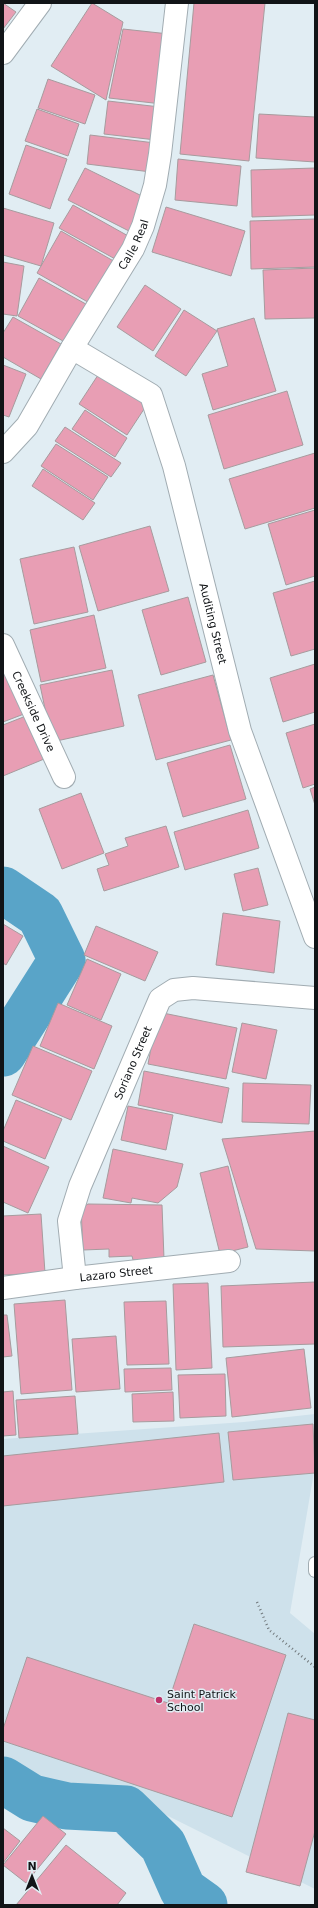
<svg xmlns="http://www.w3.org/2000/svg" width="318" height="1908" font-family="'DejaVu Sans',sans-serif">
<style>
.built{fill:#cee1eb}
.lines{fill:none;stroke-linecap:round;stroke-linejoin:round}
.river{stroke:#59a4c8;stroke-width:47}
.building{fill:#e89eb4;stroke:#a79b9e}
.service-casing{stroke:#a1acb2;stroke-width:14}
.minor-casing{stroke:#a1acb2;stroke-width:24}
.path{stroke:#727a7e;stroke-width:2.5;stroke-dasharray:1 3;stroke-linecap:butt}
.service{stroke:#fff;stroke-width:12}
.minor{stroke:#fff;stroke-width:22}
.poi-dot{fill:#bd326b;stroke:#e1edf3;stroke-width:1.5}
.labels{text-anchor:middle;stroke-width:3;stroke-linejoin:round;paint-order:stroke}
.street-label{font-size:11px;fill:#111417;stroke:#e1edf3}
.poi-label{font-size:11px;fill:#111417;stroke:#e1edf3;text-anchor:start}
</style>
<rect width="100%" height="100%" fill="#e1edf3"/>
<path class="built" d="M315,1414V1466L290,1613L315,1634V1889L154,1809L3,1767V1439L244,1422Z"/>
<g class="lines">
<path class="river" d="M3,890L40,915L62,960L3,1053
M3,1780L32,1798L67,1806L126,1809L163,1845L183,1890L204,1905"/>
</g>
<path class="building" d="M3,3L16,12L3,29Z
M92,3L123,22L106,100L51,66Z
M194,3H265L249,161L180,154Z
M123,29L169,34L162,104L109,98Z
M48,79L95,95L85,124L38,108Z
M108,101L160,107L156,140L104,134Z
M37,109L79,124L68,156L25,141Z
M259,114L315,117V162L256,158Z
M90,135L155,143L151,172L87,164Z
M26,145L67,159L50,209L9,194Z
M178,159L241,166L237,206L175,200Z
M85,168L146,198L129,231L68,200Z
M315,168V215L252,217L251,170Z
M73,205L130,237L117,260L59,228Z
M166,207L245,231L231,276L152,252Z
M3,208L54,223L41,266L3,255Z
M315,219V267L251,269L250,221Z
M61,231L117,263L93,305L37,273Z
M3,262L24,266L17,316L3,314Z
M315,268V318L265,319L263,270Z
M39,278L93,308L72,346L18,316Z
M145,285L181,309L153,351L117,327Z
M184,310L217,331L186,376L155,356Z
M13,317L61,344L41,379L3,357V333Z
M254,318L276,391L213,410L202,374L228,366L217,329Z
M3,365L26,374L9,417L3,415Z
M100,372L148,403L127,435L79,404Z
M287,391L303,445L224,469L208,415Z
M85,410L127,438L115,457L72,429Z
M65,427L121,463L111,477L55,441Z
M56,444L108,477L93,500L41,466Z
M315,453V508L245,529L229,479Z
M43,469L95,503L83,520L32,486Z
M315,510V576L286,585L268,524Z
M150,526L169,591L98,611L79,546Z
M74,547L88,612L34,624L20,559Z
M315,581V649L291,656L273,593Z
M188,597L206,662L161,675L142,610Z
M94,615L106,668L41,682L30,630Z
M315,664V712L283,722L270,678Z
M112,670L124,726L52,742L40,685Z
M7,673L24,714L3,722V674Z
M213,675L231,740L156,760L138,695Z
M31,714L49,757L3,776V725Z
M315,724V784L303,788L286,733Z
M230,745L246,799L183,817L167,763Z
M315,787V805L310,789Z
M81,793L104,853L62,869L39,809Z
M248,810L259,848L185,870L174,832Z
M166,826L179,867L104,891L97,869L109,865L105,854L128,846L125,838Z
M258,868L268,905L243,911L234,874Z
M223,913L280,921L274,973L216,965Z
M3,924L23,936L6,965L3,963Z
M96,926L158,952L145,981L84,955Z
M87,959L121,974L101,1020L67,1005Z
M58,1003L112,1026L94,1069L40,1046Z
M158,1012L237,1028L226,1079L148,1064Z
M242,1023L277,1030L266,1079L232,1072Z
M33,1046L92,1071L71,1120L12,1095Z
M144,1071L229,1088L222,1123L138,1105Z
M243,1083L311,1085L309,1124L242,1122Z
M16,1100L62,1119L45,1159L3,1141V1131Z
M128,1106L173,1115L166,1150L121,1140Z
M315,1131V1251L256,1249L222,1139Z
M3,1146L49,1167L28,1213L3,1202Z
M113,1149L183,1164L177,1187L158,1203L132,1198L131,1203L103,1198Z
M228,1166L248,1247L220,1254L200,1173Z
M88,1204L162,1205L164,1259L133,1260L132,1256L109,1257V1249L83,1250L81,1208Z
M41,1214L45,1273L3,1275V1216Z
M315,1282V1344L223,1347L221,1286Z
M208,1283L212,1368L176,1370L173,1284Z
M65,1300L72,1390L21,1394L14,1304Z
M166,1301L169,1364L127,1365L124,1302Z
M3,1315H7L12,1356L3,1357Z
M116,1336L120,1389L76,1392L72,1339Z
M304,1349L311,1408L232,1417L226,1358Z
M171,1368L172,1390L125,1392L124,1369Z
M225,1374L226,1416L180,1418L178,1375Z
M13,1391L16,1435L3,1436V1392Z
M173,1392L174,1421L133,1422L132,1394Z
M75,1396L78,1434L19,1438L16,1400Z
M313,1424L315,1473L233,1480L228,1432Z
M219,1433L224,1482L3,1506V1456Z
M194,1624L286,1655L232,1817L3,1741V1729L27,1657L168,1703Z
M288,1713L315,1720V1831L300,1886L246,1872Z
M43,1816L66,1834L26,1883L3,1865Z
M3,1828L20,1841L3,1863Z
M66,1845L126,1893L117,1905H16Z"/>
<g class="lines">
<defs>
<path id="service" d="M315,1563V1571"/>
<g id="minor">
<path d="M3,53L40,3"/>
<path id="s1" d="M72,348L151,395L174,466L240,731L315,937"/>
<path id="s2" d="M3,452L27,426L72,348L133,249L143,226L155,185L160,154L177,3"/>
<path id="s3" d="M3,645L64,777"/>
<path id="s4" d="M75,1278L69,1221L80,1186L160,999L174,990L193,988L315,998"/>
<path id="s5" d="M3,1288L75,1278L229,1261"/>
</g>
</defs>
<use href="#service" class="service-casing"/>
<use href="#minor" class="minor-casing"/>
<path class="path" d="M257,1602L269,1630L315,1667"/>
<use href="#service" class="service"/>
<use href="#minor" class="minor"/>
</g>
<circle class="poi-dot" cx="159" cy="1700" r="4"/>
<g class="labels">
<g class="street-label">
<text dy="4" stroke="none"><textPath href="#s2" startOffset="246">Calle Real</textPath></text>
<text dy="4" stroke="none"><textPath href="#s1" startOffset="329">Auditing Street</textPath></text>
<text dy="4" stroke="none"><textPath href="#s3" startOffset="73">Creekside Drive</textPath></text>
<text dy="4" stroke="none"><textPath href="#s4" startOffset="228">Soriano Street</textPath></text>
<text dy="4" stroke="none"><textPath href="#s5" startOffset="114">Lazaro Street</textPath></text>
</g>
<g class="poi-label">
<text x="167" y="1698">Saint Patrick<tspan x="167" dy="13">School</tspan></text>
</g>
</g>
<rect width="318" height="1908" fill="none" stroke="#111417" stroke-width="8"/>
<g transform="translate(32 1876)" stroke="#e1edf3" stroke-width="3" paint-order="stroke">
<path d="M0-3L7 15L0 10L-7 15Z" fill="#111417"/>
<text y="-6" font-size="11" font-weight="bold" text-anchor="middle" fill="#111417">N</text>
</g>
</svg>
